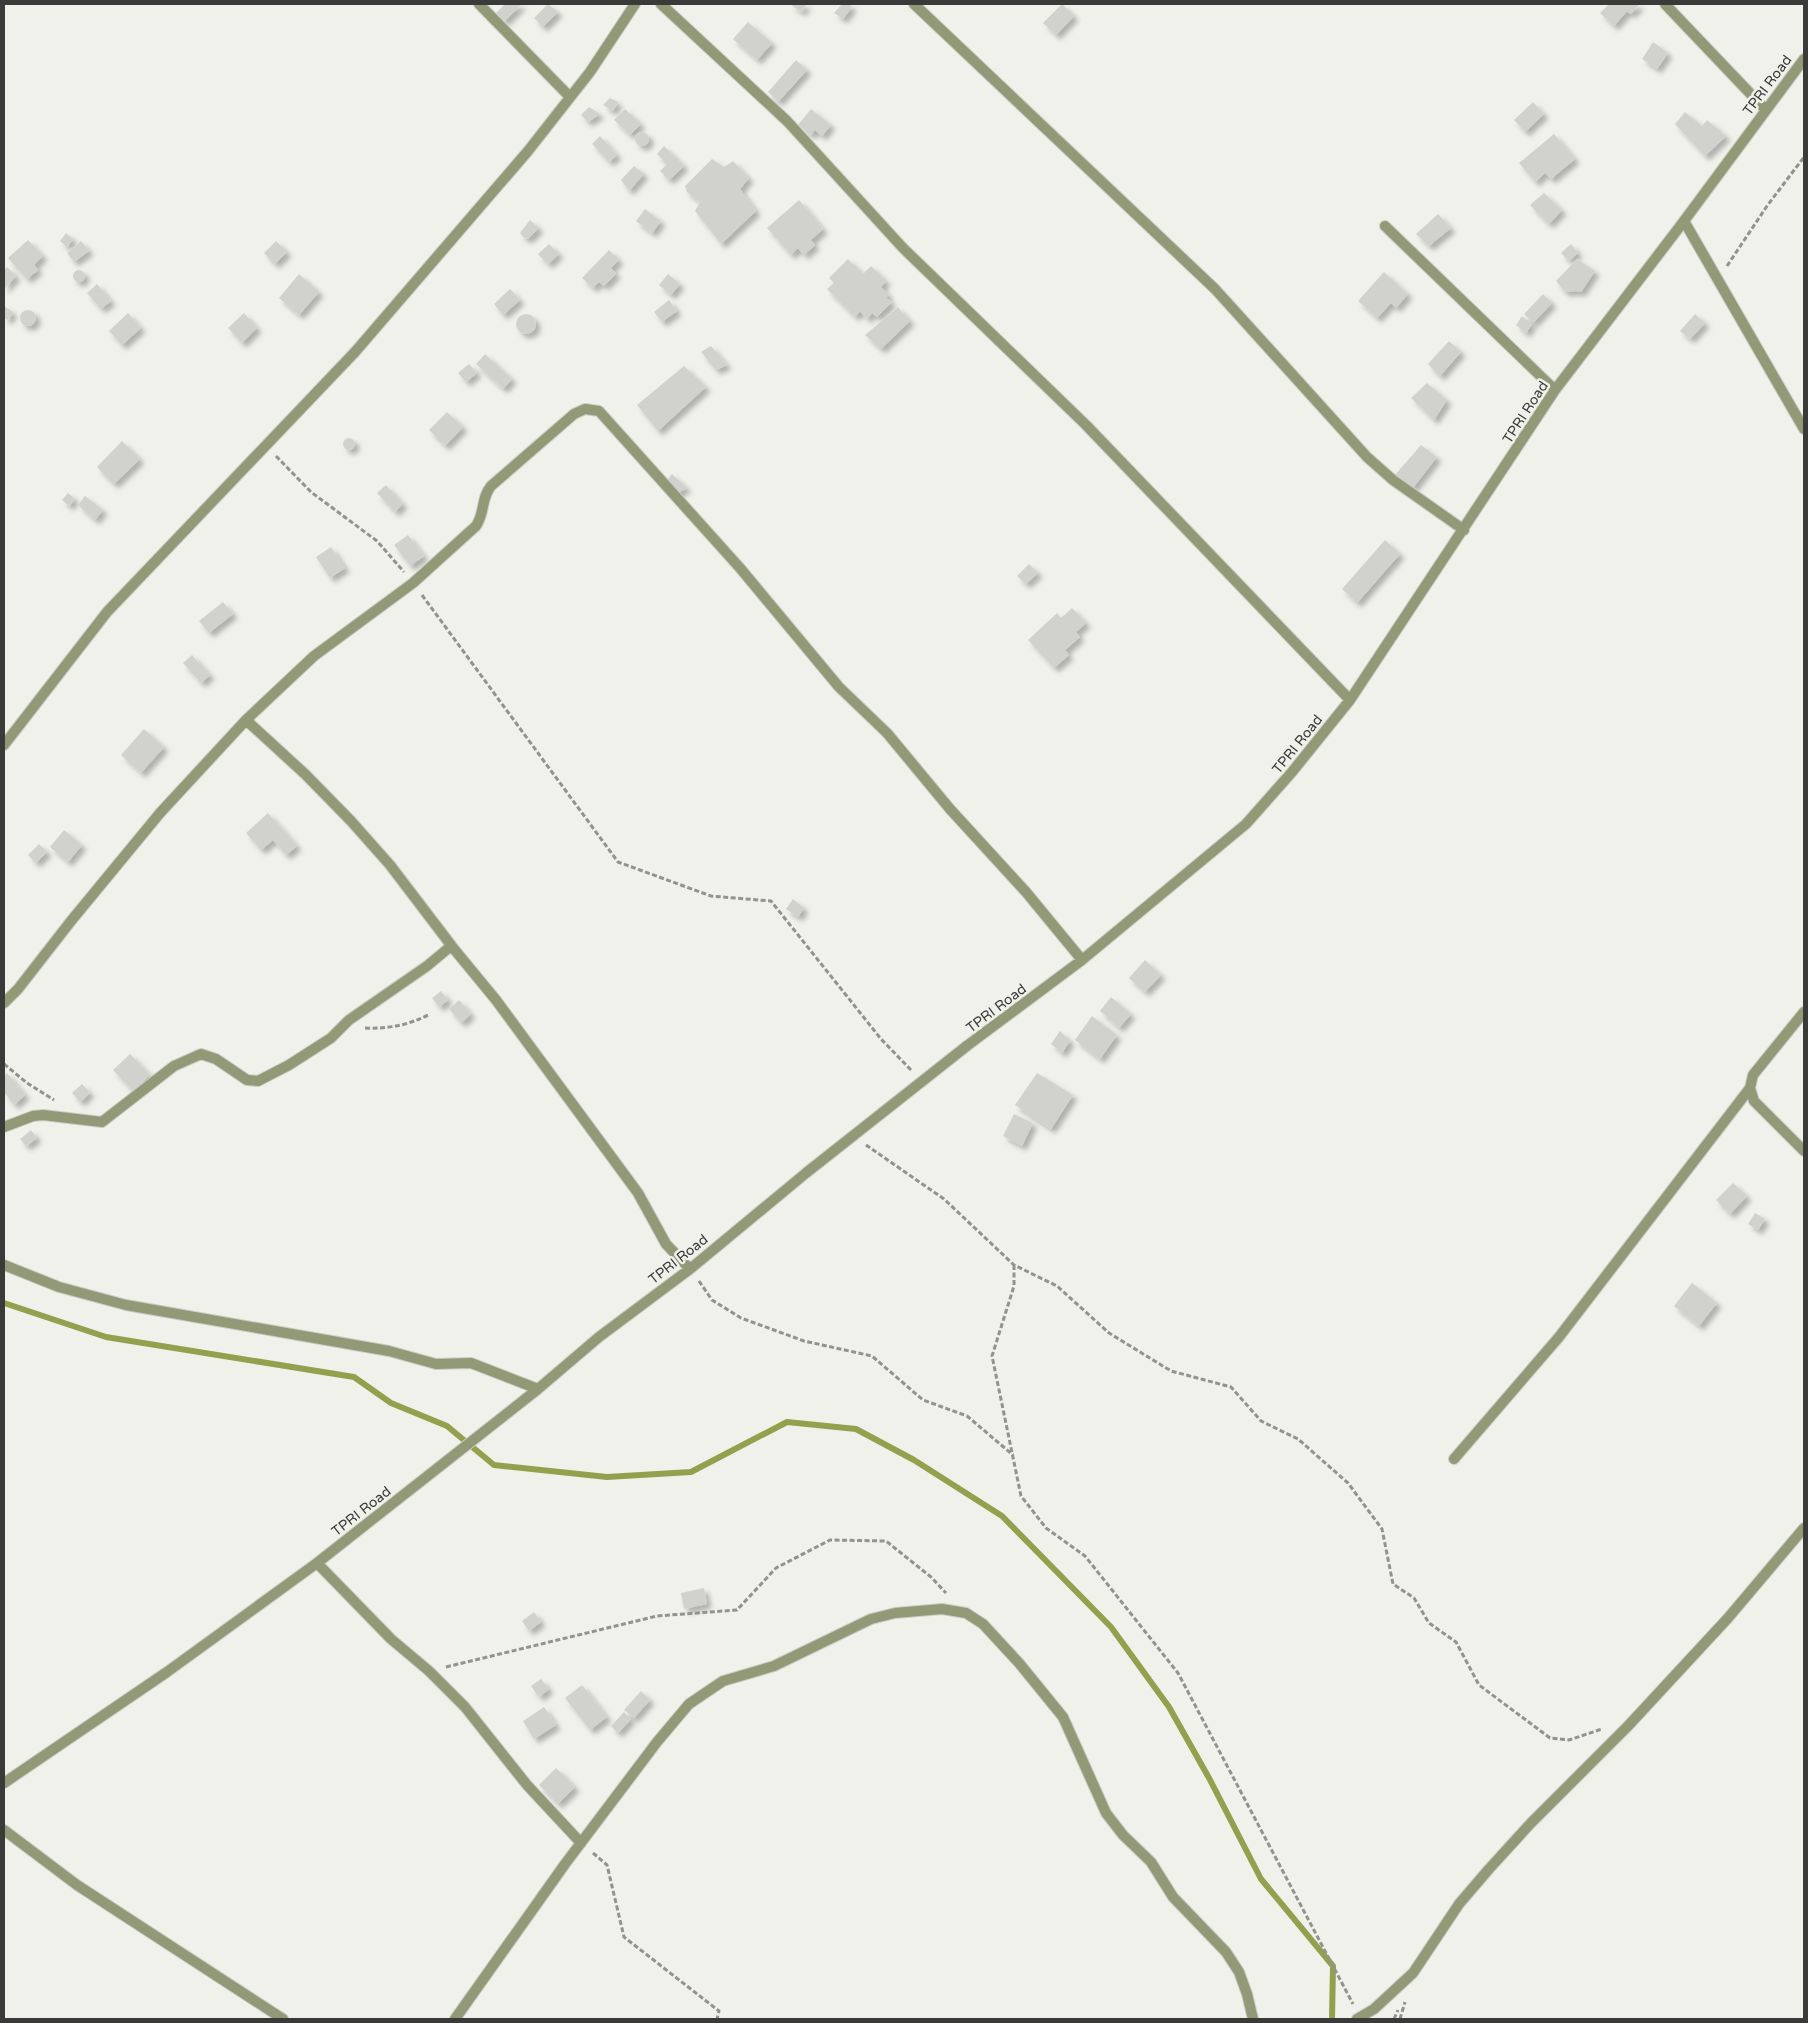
<svg xmlns="http://www.w3.org/2000/svg" width="1808" height="2023" font-family="'Varela Round',sans-serif">
<style>
.lines{fill:none;stroke-linecap:round;stroke-linejoin:round}
.stream{stroke:#94a04d;stroke-width:6}
.building{fill:#d1d2cd;filter:url(#shadow)}
.lane-casing{stroke:#ccccc7;stroke-width:12}
.street-casing{stroke:#ccccc7;stroke-width:12}
.path{stroke:#92928e;stroke-width:3;stroke-dasharray:5 2.5;stroke-linecap:butt}
.lane{stroke:#929976;stroke-width:10}
.street{stroke:#929976;stroke-width:10}
.labels{text-anchor:middle;stroke-width:5;stroke-linejoin:round;paint-order:stroke}
.street-label{font-size:14px;fill:#3a3a38;stroke:#f0f1eb}
</style>
<defs>
<filter id="shadow"><feDropShadow dx="4.5" dy="4.5" stdDeviation="2.5" flood-color="#0004"/></filter>
</defs>
<rect width="100%" height="100%" fill="#f0f1eb"/>
<g class="lines">
<path class="stream" d="M4,1303L106,1337L354,1377L391,1403L447,1426L494,1465L607,1477L691,1472L787,1422L856,1429L914,1460L1002,1516L1111,1627L1169,1707L1209,1778L1261,1879L1333,1966L1332,2019"/>
</g>
<path class="building" d="M505,4H522L504,22L496,13Z
M548,4L558,12L543,27L534,18Z
M790,4H807L801,12Z
M842,4H849L852,7L843,19L834,13Z
M1062,4L1074,16L1056,35L1043,23Z
M1609,4H1640L1631,14L1627,11L1614,26L1600,13Z
M748,22L772,43L757,60L733,39Z
M1653,42L1668,53L1657,69L1642,59Z
M796,60L807,70L778,102L768,92Z
M610,98L618,102L613,111L603,105Z
M1533,102L1544,114L1525,132L1514,120Z
M589,107L600,114L588,122L581,115Z
M625,109L641,124L630,135L614,120Z
M811,109L831,125L822,136L815,130L811,135L798,125Z
M1685,112L1702,126L1707,120L1726,136L1705,156L1675,124Z
M635 139a7 7 0 1 1 14 0a7 7 0 1 1-14 0Z
M1554,134L1575,159L1551,179L1545,173L1535,182L1519,163Z
M600,136L617,155L609,162L592,144Z
M664,146L684,166L669,180L660,171L667,164L657,154Z
M712,159L724,167L733,161L749,178L740,189L756,211L721,244L695,211L700,202L687,192L685,186Z
M634,166L644,174L629,191L621,180Z
M1544,193L1562,210L1549,224L1530,205Z
M799,200L823,229L811,240L815,245L804,255L798,248L791,255L767,228Z
M645,209L661,221L652,233L636,221Z
M1438,214L1451,228L1429,246L1416,234Z
M530,220L539,228L528,239L523,237L520,233Z
M66,233L73,239L67,247L60,241Z
M28,240L43,256L34,265L38,270L27,279L8,258Z
M81,241L89,251L74,262L67,253Z
M276,241L287,252L275,264L264,253Z
M549,244L559,254L548,264L538,254Z
M1571,244L1578,253L1569,261L1561,253Z
M609,250L619,260L611,268L616,274L604,286L599,282L593,288L582,278Z
M848,259L863,274L871,266L886,281L881,287L889,295L886,298L892,302L877,317L872,313L867,319L860,311L855,317L827,289L834,283L829,278Z
M1577,259L1595,271L1581,292L1576,291L1565,292L1556,281Z
M7,267L16,276L4,289V270Z
M73 276a6 6 0 1 1 12 0a6 6 0 1 1-12 0Z
M1384,272L1408,294L1396,308L1391,303L1377,318L1358,301Z
M299,274L319,292L299,315L279,298Z
M668,274L680,284L671,295L659,285Z
M97,284L111,301L101,309L87,293Z
M510,289L520,300L503,315L494,304Z
M1543,294L1552,303L1533,323L1524,314Z
M669,300L677,311L662,322L654,312Z
M4,306L13,312L8,320L4,318Z
M898,307L910,321L881,349L865,335Z
M20 318a8 8 0 1 1 16 0a8 8 0 1 1-16 0Z
M128,313L141,328L122,345L109,331Z
M244,313L257,328L242,343L228,328Z
M1695,314L1705,323L1690,339L1680,331Z
M516 324a10 10 0 1 1 20 0a10 10 0 1 1-20 0Z
M1522,316L1532,324L1526,333L1516,325Z
M1449,341L1461,352L1440,376L1428,364Z
M711,346L727,365L716,370L701,352Z
M485,354L512,379L503,389L476,364Z
M469,364L477,373L466,382L458,373Z
M684,366L706,387L658,431L637,405Z
M1427,383L1447,400L1434,420L1411,398Z
M447,412L463,427L445,446L429,430Z
M343 444a6 6 0 1 1 12 0a6 6 0 1 1-12 0Z
M122,441L140,459L114,484L97,467Z
M1421,445L1437,457L1412,489L1395,475Z
M672,474L687,488L674,495L664,484Z
M386,485L403,504L395,512L377,493Z
M68,493L75,499L69,506L62,500Z
M85,496L103,510L95,520L78,505Z
M408,535L424,556L410,566L394,545Z
M1385,540L1400,554L1357,603L1342,589Z
M331,547L345,568L330,578L316,557Z
M1029,564L1038,573L1026,584L1017,576Z
M223,602L233,614L209,633L199,621Z
M1072,608L1086,623L1076,632L1080,637L1065,650L1069,655L1054,668L1028,640L1057,613L1061,618Z
M192,655L210,675L201,683L183,663Z
M144,729L164,747L141,773L121,755Z
M268,813L297,846L286,855L273,840L261,850L246,833Z
M64,830L82,845L68,862L50,847Z
M39,844L47,852L36,863L28,855Z
M793,899L804,908L798,917L786,909Z
M1145,960L1161,975L1145,992L1129,978Z
M441,991L448,1000L439,1007L432,998Z
M1111,997L1131,1014L1119,1028L1100,1011Z
M459,1000L471,1014L461,1023L449,1009Z
M1092,1016L1117,1035L1100,1059L1075,1040Z
M1060,1031L1070,1041L1062,1053L1051,1044Z
M130,1054L150,1075L133,1091L113,1070Z
M7,1073L25,1095L14,1105L4,1092V1076Z
M1037,1073L1073,1095L1051,1129L1015,1105Z
M82,1084L90,1093L80,1102L72,1093Z
M1014,1114L1033,1123L1022,1146L1003,1136Z
M31,1130L37,1138L26,1146L20,1139Z
M1733,1183L1747,1196L1730,1214L1716,1200Z
M1755,1213L1765,1219L1758,1230L1748,1224Z
M1692,1283L1717,1303L1699,1326L1674,1306Z
M704,1588L707,1604L684,1609L681,1593Z
M534,1612L541,1622L529,1631L522,1621Z
M541,1679L549,1689L539,1697L531,1686Z
M582,1685L607,1717L590,1730L565,1698Z
M641,1691L650,1700L634,1718L624,1710Z
M544,1707L556,1725L534,1739L523,1721Z
M624,1712L631,1719L618,1733L611,1726Z
M556,1768L575,1787L558,1804L539,1785Z"/>
<g class="lines">
<defs>
<path id="lane" d="M1684,221L1804,429
M1804,1012L1753,1075L1750,1088L1754,1101L1804,1151
M1454,1459L1559,1337L1750,1088"/>
<path id="street" d="M479,4L570,97
M661,4L787,121L903,248L1086,425L1350,700
M914,4L1215,289L1367,457L1393,480L1464,530
M1665,4L1765,109
M1385,226L1555,390
M246,720L305,774L351,821L390,865L454,949L496,1000L638,1193L666,1244L690,1269
M4,745L107,612L355,352L528,151L590,72L635,4
M4,1003L18,989L71,921L160,813L246,720L314,656L413,583L476,526C485,513 481,498 491,486L574,414L585,409L599,411L740,568L839,687L887,733L950,809L1026,892L1082,960
M4,1127L33,1116L43,1115L102,1122L174,1066L201,1054L216,1059L247,1080L258,1081L289,1065L331,1038L349,1020L427,966L451,946
M4,1265L59,1287L126,1305L389,1351L436,1364L471,1363L538,1389
M317,1563L391,1639L429,1671L465,1707L527,1785L581,1843
M4,1783L167,1672L317,1563L538,1389L599,1337L690,1269L806,1173L968,1045L1082,960L1246,824L1292,772L1350,700L1555,390L1684,221L1804,59
M4,1830L77,1885L283,2019
M455,2019L565,1864L657,1742L689,1704L723,1681L774,1666L871,1619L895,1613L942,1609L966,1613L983,1624L1019,1663L1063,1717L1106,1813L1123,1835L1151,1862L1173,1897L1226,1952L1239,1972L1247,1994L1253,2019
M1357,2019L1374,2009L1413,1973L1459,1904L1489,1869L1531,1823L1628,1726L1728,1618L1804,1528"/>
</defs>
<use href="#lane" class="lane-casing"/>
<use href="#street" class="street-casing"/>
<path class="path" d="M1727,266L1767,206L1804,157
M276,456L311,492L377,541L404,572
M422,595L618,862L711,896L771,901L881,1039L911,1070
M365,1028C389,1029 409,1025 430,1014
M4,1064L27,1083L54,1100
M866,1145L944,1199L1014,1265L1057,1286L1109,1333L1171,1371L1231,1387L1261,1421L1298,1439L1348,1483L1382,1529L1393,1584L1414,1598L1429,1623L1456,1642L1479,1685L1550,1738L1569,1740L1602,1729
M1014,1265V1286L992,1356L1021,1496L1046,1528L1085,1556L1178,1673L1353,2004
M699,1281L712,1300L741,1318L804,1341L872,1356L923,1400L967,1416L1013,1455
M446,1667L657,1616L737,1610L776,1568L830,1540L886,1541L931,1577L946,1593
M593,1853L607,1865L624,1937L719,2011L717,2019
M1394,2019L1398,2010
M1400,2019L1405,2002"/>
<use href="#lane" class="lane"/>
<use href="#street" class="street"/>
</g>
<g class="labels">
<g class="street-label">
<text transform="translate(1767 85) rotate(-53)" y="5">TPRI Road</text>
<text transform="translate(1525 412) rotate(-57)" y="5">TPRI Road</text>
<text transform="translate(1297 744) rotate(-51)" y="5">TPRI Road</text>
<text transform="translate(996 1008) rotate(-37)" y="5">TPRI Road</text>
<text transform="translate(678 1259) rotate(-38)" y="5">TPRI Road</text>
<text transform="translate(361 1511) rotate(-38)" y="5">TPRI Road</text>
</g>
</g>
<rect width="1808" height="2023" fill="none" stroke="#3a3a38" stroke-width="10"/>
</svg>
